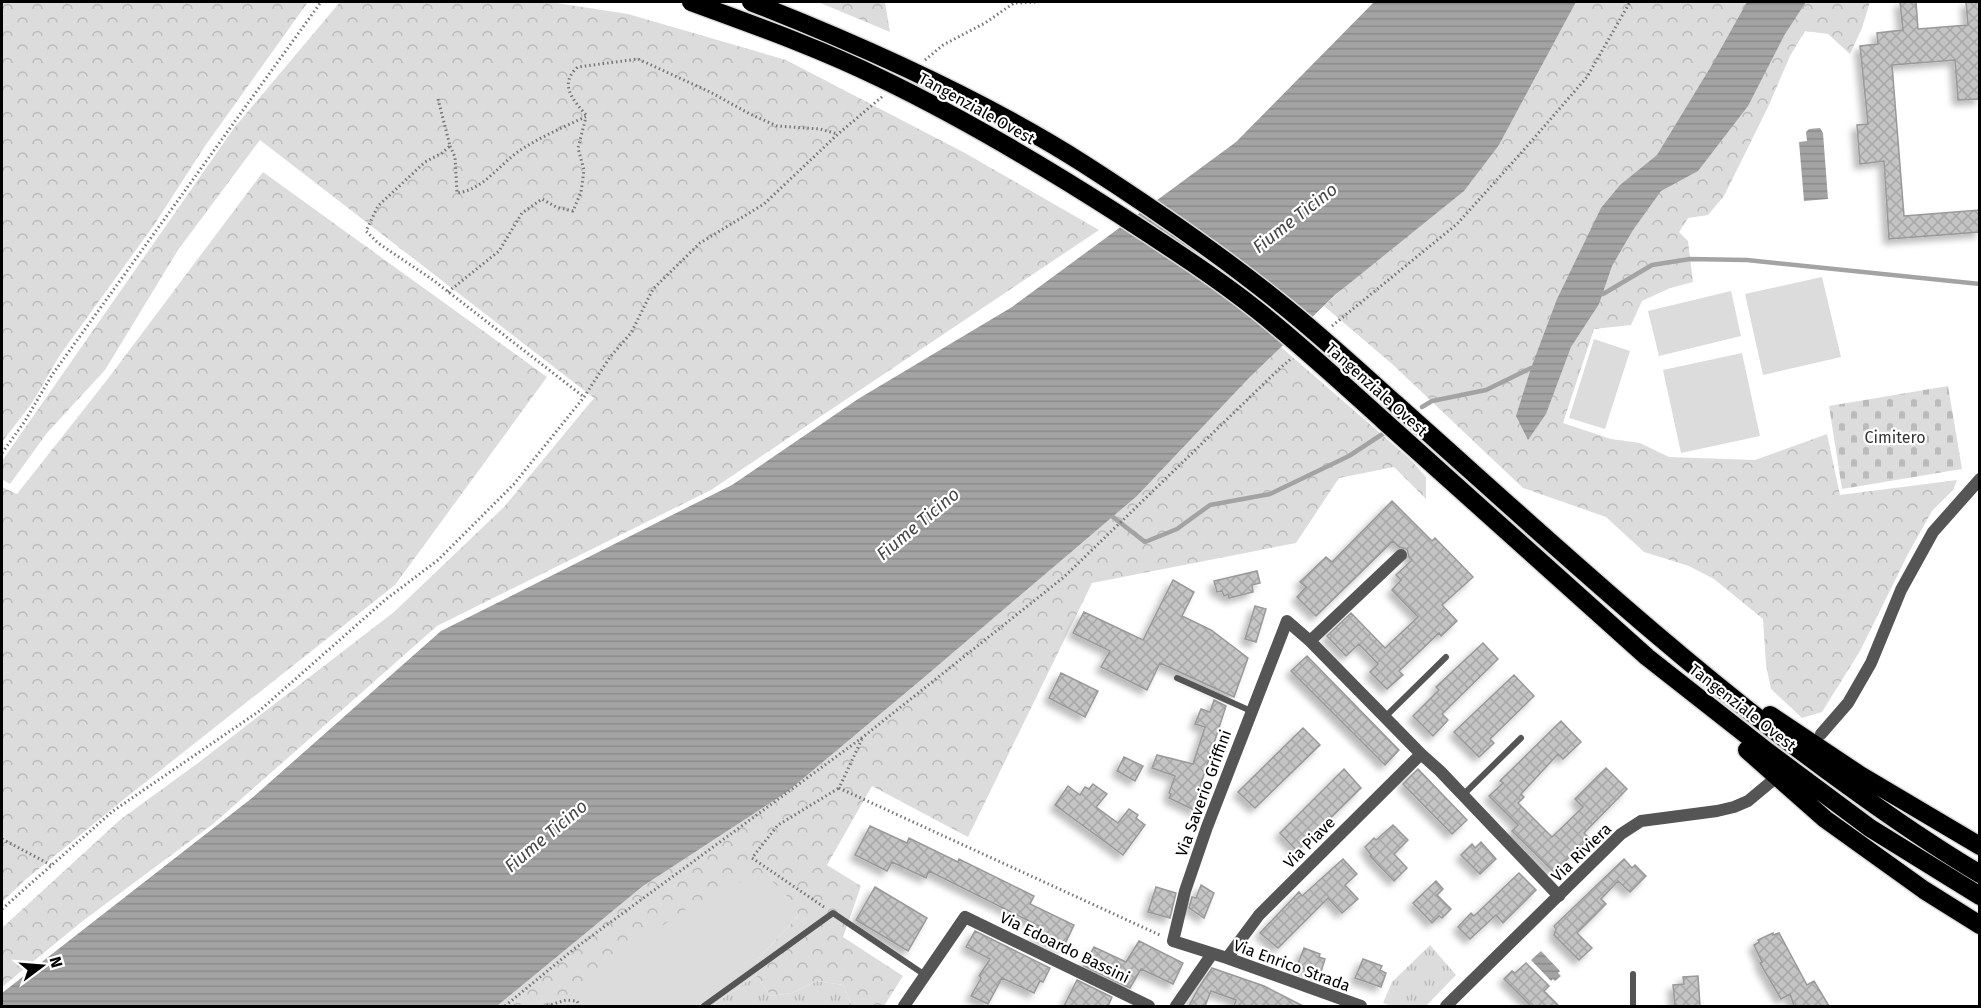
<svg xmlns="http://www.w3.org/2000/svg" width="1981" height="1008" font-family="'Fira Sans',sans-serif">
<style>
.grass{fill:url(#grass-tufts)}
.forest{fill:url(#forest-crowns)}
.cemetery{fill:url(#cemetery-stones)}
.pitch{fill:#dcdcdc}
.water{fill:url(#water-rules)}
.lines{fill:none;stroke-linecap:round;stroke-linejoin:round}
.stream{stroke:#a3a3a3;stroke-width:4.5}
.building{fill:url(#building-cross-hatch);stroke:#999;stroke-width:1.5;filter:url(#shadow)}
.motorway-casing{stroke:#dbdbdb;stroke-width:21}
.path{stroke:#777;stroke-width:3;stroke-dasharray:1.5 3;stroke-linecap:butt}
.service{stroke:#555;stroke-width:6}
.minor{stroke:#555;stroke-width:12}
.tertiary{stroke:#555;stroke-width:12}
.motorway{stroke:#000;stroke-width:18}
.motorway-bridge-casing{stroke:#dbdbdb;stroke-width:21;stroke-linecap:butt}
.motorway-bridge{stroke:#000;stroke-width:18}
.labels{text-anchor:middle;stroke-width:4.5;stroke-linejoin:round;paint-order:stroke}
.street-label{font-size:16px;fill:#000;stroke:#fff}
.park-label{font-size:16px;fill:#333;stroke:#fff}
.water-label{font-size:18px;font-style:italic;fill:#444;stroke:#fff}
</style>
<defs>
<pattern id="grass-tufts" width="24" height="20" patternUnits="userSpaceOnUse" patternTransform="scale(1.5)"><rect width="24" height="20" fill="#dcdcdc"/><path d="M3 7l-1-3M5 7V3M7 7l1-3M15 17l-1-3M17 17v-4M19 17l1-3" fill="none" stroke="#bbb"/></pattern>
<pattern id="forest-crowns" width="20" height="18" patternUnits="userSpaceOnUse" patternTransform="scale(1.5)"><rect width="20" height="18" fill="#dcdcdc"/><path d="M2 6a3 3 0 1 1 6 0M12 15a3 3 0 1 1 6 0" fill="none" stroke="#bbb"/></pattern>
<pattern id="cemetery-stones" width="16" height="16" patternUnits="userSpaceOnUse" patternTransform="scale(1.5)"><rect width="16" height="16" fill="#dcdcdc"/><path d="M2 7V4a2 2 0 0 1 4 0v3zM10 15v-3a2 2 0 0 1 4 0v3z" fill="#bbb"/></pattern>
<pattern id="water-rules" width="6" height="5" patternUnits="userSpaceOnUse" patternTransform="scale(1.5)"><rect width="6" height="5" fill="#a3a3a3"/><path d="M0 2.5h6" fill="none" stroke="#8b8b8b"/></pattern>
<pattern id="building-cross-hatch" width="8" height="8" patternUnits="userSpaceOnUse" patternTransform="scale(1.5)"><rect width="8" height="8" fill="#c4c4c4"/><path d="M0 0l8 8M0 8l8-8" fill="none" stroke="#a7a7a7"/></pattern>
<filter id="shadow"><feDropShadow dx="-5" dy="5" stdDeviation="3" flood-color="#0004"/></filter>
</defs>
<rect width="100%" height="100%" fill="#fff"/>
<path class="grass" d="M1430,945L1456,975L1426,1006H1392L1383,1003L1392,982Z
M756,975L771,996L792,993L817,981L843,985L850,1001L848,1006H712Z"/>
<path class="forest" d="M2,2H308L205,146L154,225L60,355L32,403L2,442Z
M340,2H550L628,14L786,60L965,153L1099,230L711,490L437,626L213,824L84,920L2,987V928L121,819L198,763L394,612L504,507L594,398L260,140L178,250L105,370L47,433L10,484L2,479V461L234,128Z
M818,2H885L890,32Z
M1576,2H1870L1862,28L1850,54L1828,34L1805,31L1790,56L1768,107L1724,196L1708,215L1688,218L1679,232L1688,241L1693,282L1670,288L1642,301L1631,325L1594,329L1563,423L1611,439L1640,443L1669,457L1755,460L1827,434L1840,495L1957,480L1953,490L1932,511L1908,554L1860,651L1822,712L1802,718L1771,689L1766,665L1763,619L1714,579L1689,566L1644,552L1606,517L1523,488L1391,363L1324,306L1499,145Z
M263,172L547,377L395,585L128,796L25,880L2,902V487L17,494L107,380Z
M1281,347L1410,459L1426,477V499L1394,467L1339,478L1296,543L1092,583L968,837L872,786L827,865L861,886L843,937L903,976L884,1006H848L850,1001L843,985L817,981L792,993L771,996L756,975L758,959L799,915L591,983L560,1006H497L643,886L787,792L921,680L1137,496L1249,378Z"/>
<path class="cemetery" d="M1948,386L1962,469L1842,489L1829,406Z"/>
<path class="pitch" d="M1822,277L1841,357L1763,375L1745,294Z
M1731,291L1741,336L1659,356L1648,311Z
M1594,339L1630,351L1605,429L1569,418Z
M1742,353L1760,436L1681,453L1663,370Z
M755,875L770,879L791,900L799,915L758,959L756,975L712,1006H560C603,974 643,937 688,908C708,895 733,886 755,875Z"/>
<path class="water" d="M1374,2H1576L1499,145L1464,191L1335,295L1249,378L1137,496L921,680L787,792L643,886L497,1006H2V993L252,798L441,631L732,485L858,399L1012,307L1236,142Z
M1747,2H1806L1785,34L1748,106L1698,171L1661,191L1633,230L1612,266L1599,304L1571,347L1546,414L1528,440L1516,416L1531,368L1557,299L1601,208L1620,185L1657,155L1710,68Z
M1820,128L1823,133L1828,199L1804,201L1799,142L1807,141L1806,132L1809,129Z
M1541,951L1560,971L1558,973L1561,976L1555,981L1553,979L1551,981L1531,960Z"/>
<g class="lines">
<path class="stream" d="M1603,294L1652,265L1690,259L1747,260L1980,284
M1422,407L1432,401L1486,390L1531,368
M1113,517L1145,542L1177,529L1210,505L1270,494L1349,456L1384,433"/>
</g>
<path class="building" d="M1900,2H1916L1918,29L1968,25L1966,2H1980V99L1958,100L1955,60L1892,65L1904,216L1980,210V232L1889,239L1884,161L1860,164L1857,125L1868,124L1860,46L1878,44L1877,33L1903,30Z
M1392,501L1432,541L1435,538L1473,577L1442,605L1457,621L1441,636L1439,633L1399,671L1403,675L1387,689L1370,672L1378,664L1359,644L1346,656L1327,636L1351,613L1385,648L1418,617L1392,590L1401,580L1396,575L1412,560L1409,557L1407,549L1399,547L1393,541L1316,616L1297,597L1306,587L1300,582L1326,557L1332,562Z
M1257,571L1260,583L1252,585L1253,592L1229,598L1228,594L1224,596L1222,591L1217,592L1214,581Z
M1173,580L1194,592L1182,616L1211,630L1248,658L1234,697L1160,663L1147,690L1101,667L1110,651L1073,633L1084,612L1143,640Z
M1255,606L1266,609L1256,642L1245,639Z
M1483,643L1498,659L1442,714L1448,720L1433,736L1413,716L1439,690L1436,687Z
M1307,656L1399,750L1385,765L1291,671Z
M1061,673L1098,691L1085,717L1049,698Z
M1514,675L1534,696L1490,739L1494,743L1479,757L1454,732Z
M1214,700L1226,706L1198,793L1202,794L1196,811L1169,798L1171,794L1169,793L1175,776L1152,768L1157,755L1193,764L1205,727L1195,724L1201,709L1210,712Z
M1561,721L1581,742L1563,759L1558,754L1521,794L1524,797L1518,803L1552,837L1583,807L1575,799L1606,768L1627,789L1584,833L1589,838L1554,872L1512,831L1518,825L1489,796L1503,783L1500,781Z
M1303,728L1320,745L1255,808L1238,792Z
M1124,757L1143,766L1135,781L1117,771Z
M1344,769L1361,788L1297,851L1280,833Z
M1418,769L1467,820L1452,834L1403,784Z
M1093,784L1107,794L1096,807L1118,823L1129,809L1138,815L1136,818L1145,825L1123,855L1055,805L1068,786L1080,795L1085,787L1089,789Z
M1393,825L1408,840L1394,854L1407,868L1394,881L1370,856L1371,855L1365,847L1374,838L1376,840Z
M870,826L907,843L909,838L958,862L959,859L1034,896L1030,904L1074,925L1063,948L1034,934L1039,926L929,871L926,878L892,862L887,871L855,855Z
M1481,842L1496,859L1480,874L1461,855L1472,844L1475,848Z
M1343,859L1357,874L1345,885L1358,899L1342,913L1328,898L1278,948L1260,933L1299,892L1302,896Z
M1624,859L1632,868L1635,865L1646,876L1630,892L1618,881L1601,899L1606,904L1577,933L1592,948L1579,960L1554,935L1556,929L1554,926Z
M1519,873L1536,890L1503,923L1496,915L1470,939L1458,927L1471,913L1474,916Z
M1436,881L1443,889L1437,895L1451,909L1442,918L1439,916L1432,923L1413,903Z
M1201,885L1214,893L1204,918L1189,908L1192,897L1196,898Z
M875,887L927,918L908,951L856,920Z
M1156,887L1176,893L1170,918L1148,912Z
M975,931L1050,968L1043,982L1040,981L1034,993L1002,978L988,1004L971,996L981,978L979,976L990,959L966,947Z
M1773,933V935L1779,933L1807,985L1814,981L1829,1006H1794L1790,994L1781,999L1760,963L1762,962L1754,945L1759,942L1758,940Z
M1139,941L1183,963L1173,984L1141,969L1130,988L1084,966L1094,947L1126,962Z
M1304,948L1320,954L1319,957L1325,959L1320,975L1297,966Z
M1363,959L1382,966L1380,970L1386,973L1381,987L1355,978Z
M1526,963L1549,986L1544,991L1559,1006H1531L1504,979L1512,971L1515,973Z
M1212,968L1264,986L1303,1006H1234L1236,1000L1211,991L1205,1006H1189L1198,989Z
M1698,976L1700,1006H1675L1673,985L1684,984L1683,977Z
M1077,980L1112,997L1108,1006H1064Z"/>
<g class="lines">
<defs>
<path id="motorway" d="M1396,404C1542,534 1685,668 1844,783C1888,815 1933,846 1980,874
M1384,421L1647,657L1768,752L1870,828L1980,896
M1770,715L1860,775L1980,846
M1747,750L1825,819L1924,890L1980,925"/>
</defs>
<use href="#motorway" class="motorway-casing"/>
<path class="path" d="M925,60L943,45L985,23L1014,3L1037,2
M438,99L450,146L442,153L425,162L378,206L366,231L378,243L433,280L584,397
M450,146L455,157L457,193C483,190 499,165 519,151C540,137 564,127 587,116C573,100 558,84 578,67L638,59L710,92L750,114L777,126L820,129L838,134
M448,292L499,251L522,213L542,199L556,207L573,211L581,192L584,170L578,148L586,117
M1332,326L1457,224L1522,152L1587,77L1630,2
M2,453L25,421L52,375L321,2
M862,739L839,788L1162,936
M2,839L51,865
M824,907L752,858L778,825L839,788
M2,909L113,811L258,712L385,600L438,560L514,484L584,397L610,357L631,333L653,289L700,243L764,204L838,134L883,96
M505,1006L574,949L863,737L1064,577L1279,369L1292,358
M547,1006L566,1000L577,1001L580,1006"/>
<path class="service" d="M1177,678L1251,711
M1385,717L1446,657
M1463,795L1521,738
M1633,974V1006
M704,1006L833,913L925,975"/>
<path class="minor" d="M1310,641L1401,555
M1227,958L1259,915L1421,754
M904,1006L965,917L1149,1006
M1176,1006L1212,954
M1361,1006L1227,958L1173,941L1185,891L1207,827L1287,621L1310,641L1421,754L1440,771L1559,896"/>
<path class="tertiary" d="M1821,734L1848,703L1871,663L1901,590L1933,532L1980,479
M1446,1006L1621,834L1641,821L1717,811L1734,807L1748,801L1772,781"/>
<use href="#motorway" class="motorway"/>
<defs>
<path id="motorway-bridge" d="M691,2C754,25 819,48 880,78C963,118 1042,165 1120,215C1166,245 1214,276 1257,310C1301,345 1342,383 1384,421
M751,2C863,46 982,99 1084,164C1151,207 1218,253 1280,303C1320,335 1358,370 1396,404"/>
</defs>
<use href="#motorway-bridge" class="motorway-bridge-casing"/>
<use href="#motorway-bridge" class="motorway-bridge"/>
</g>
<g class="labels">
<g class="street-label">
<text transform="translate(977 108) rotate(29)" y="6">Tangenziale Ovest</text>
<text transform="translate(1377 389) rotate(42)" y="6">Tangenziale Ovest</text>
<text transform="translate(1743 707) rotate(38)" y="6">Tangenziale Ovest</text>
<text transform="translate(1203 793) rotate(-70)" y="6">Via Saverio Griffini</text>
<text transform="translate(1309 842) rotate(-45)" y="6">Via Piave</text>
<text transform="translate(1581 852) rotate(-44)" y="6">Via Riviera</text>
<text transform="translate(1065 947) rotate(26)" y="6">Via Edoardo Bassini</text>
<text transform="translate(1292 965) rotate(20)" y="6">Via Enrico Strada</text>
</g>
<g class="park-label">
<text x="1895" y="443">Cimitero</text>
</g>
<g class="water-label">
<text transform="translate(1295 218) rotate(-38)" y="6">Fiume Ticino</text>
<text transform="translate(918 524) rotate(-40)" y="6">Fiume Ticino</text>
<text transform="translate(546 836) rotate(-40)" y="6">Fiume Ticino</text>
</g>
</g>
<rect width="1981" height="1008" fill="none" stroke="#000000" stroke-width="6"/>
<g transform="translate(42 966) rotate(74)" stroke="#ffffff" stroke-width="4.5" paint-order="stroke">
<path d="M0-4.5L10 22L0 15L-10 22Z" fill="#000000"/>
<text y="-9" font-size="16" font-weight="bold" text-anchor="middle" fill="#000000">N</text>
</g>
</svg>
